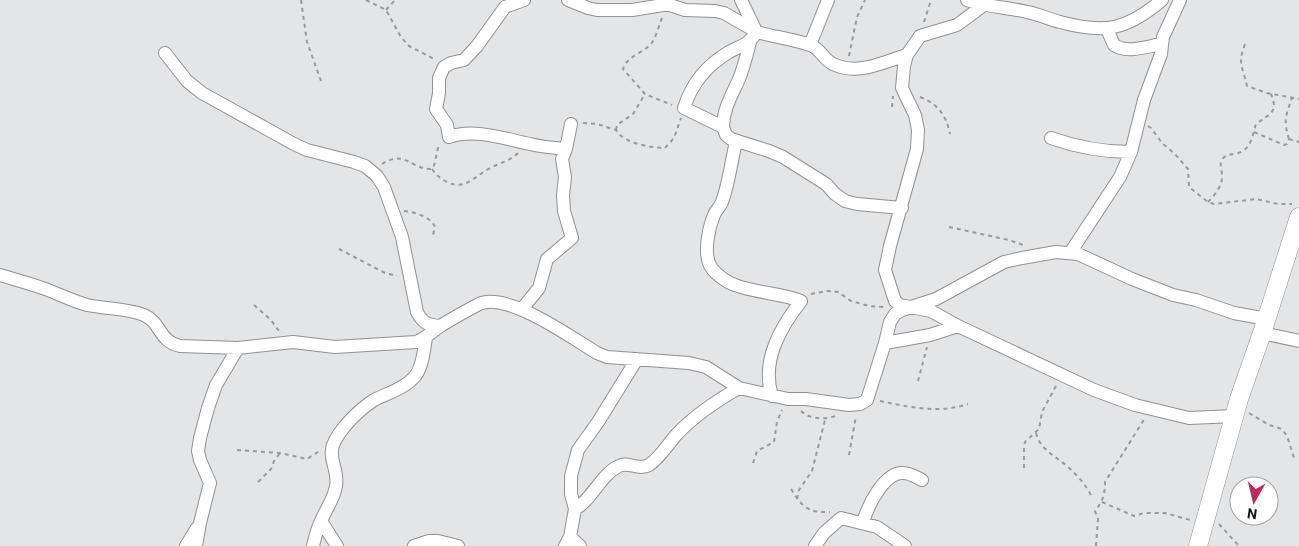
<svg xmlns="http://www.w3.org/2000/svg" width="1299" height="546" font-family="Roboto,sans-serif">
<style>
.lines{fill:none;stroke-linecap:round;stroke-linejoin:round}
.street-casing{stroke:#919193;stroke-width:14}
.secondary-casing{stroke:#919193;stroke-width:19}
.path{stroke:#99999b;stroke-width:2;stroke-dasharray:4 4;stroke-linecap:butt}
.street{stroke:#fff;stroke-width:12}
.secondary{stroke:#fff;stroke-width:18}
</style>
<rect width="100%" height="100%" fill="#e4e5e7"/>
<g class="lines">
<defs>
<path id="street" d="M524,0L505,7L477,46L464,60L451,63L444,67L439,78V93L436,109L447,125L449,137C475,128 505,139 530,144C542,147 554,148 566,149
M568,0L588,8L597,10H632L663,5H670L685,10L715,11L724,13L757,32
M741,0L755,29
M967,0C987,7 1007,7 1027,12C1038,14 1049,19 1060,22C1105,34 1127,30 1162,0
M1107,29L1114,45C1127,54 1148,46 1162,44
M810,45L828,0
M165,53L187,81L202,93L294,144L307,150L354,162L365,166L377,176L384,187L402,237L417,312C423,323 427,325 440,326
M723,127C723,109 732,95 739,79C744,67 747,54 750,42
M1051,138C1076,147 1104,152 1131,152
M736,142C731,162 729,183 722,202C720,207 716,210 714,215C709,227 704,250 709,263C712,272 726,282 735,285C756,293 780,293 801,301C780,328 761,361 772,396
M902,208L857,204L845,201L835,194L826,184L783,157L769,151L731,139L726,135L723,127L684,108C692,83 706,66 729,52C742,45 748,45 757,32C774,37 793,39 810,45C820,48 824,60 833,64C858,76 883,62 907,55
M1070,253L1120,177L1131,152L1144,100L1161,54L1163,37L1180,0
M0,275C16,280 32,284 48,290C61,295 73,301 87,305C106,309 126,308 144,315C162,323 158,341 180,346L238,348L293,342L335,347L416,342C427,338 432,331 442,325C453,318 466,311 479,304C507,291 572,338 597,353L607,357L689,363L706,367L739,388L788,399H806L849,405L860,404L867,400L885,343L930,335L958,326L1094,390L1135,405L1189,418L1234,416
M522,309L539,288L547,259L572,238L564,211L563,195L565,177L562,159L566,149L571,124
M958,326L931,311L900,305L895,301L885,270L890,246L917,149L918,130L915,115L902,88L904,66L907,55L920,36L957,25L984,5
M1262,333L1299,341
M885,343L890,322L895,314L902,310L936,299L1004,262L1022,258L1056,252L1078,254L1132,279L1173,295L1196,300L1234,313L1267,319
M575,509C593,499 600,475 619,466C628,461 639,471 649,465C660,458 668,444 677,434C696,414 716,401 739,388
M321,521L337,546
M863,523C867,507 884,472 903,473C910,473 916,477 922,480
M570,537L580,546
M186,546L197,528
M196,546L200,523L210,483L200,460L198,451L200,438L208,408L216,385L238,348
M313,546C315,538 317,528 321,521C326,509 334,499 336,486C339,472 328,458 333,445C339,429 360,409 374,400C388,393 406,388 416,375C423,365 424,349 426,338
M414,546L429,541H438L458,546
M565,546L570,537L575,509L571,494V476L578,450L598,422L637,359
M815,546L824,533L841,518L877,527L905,546"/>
<path id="secondary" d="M1198,546L1239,399L1262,333L1299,217"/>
</defs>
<use href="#street" class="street-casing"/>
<use href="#secondary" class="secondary-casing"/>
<path class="path" d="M301,0L307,42L321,81
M366,0L386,10L401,37L409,46L434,59
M386,10L395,0
M662,18C659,25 657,34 653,41C646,53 627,55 623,69L645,94L672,105
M924,22L931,0
M1245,44C1237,65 1243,66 1247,86L1267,93L1299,99
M849,56L857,17L865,0
M920,97C938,104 946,115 950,134
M892,107L893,96
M583,123L597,124L616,130C623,143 651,148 665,148L674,138L681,118
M1148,126L1151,128L1162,143L1175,154L1188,169L1189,187L1208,202L1214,204L1256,199L1278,204H1292
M616,130L617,125L633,114L645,94
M1254,132L1284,145L1287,144L1289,139
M1289,139C1283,120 1286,115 1292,98
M1289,139L1299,142
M382,164C406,149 411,170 432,169C437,162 435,152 440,144
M432,169C436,175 441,179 447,182C465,191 475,176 490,168C500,163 510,161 518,153
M1208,202C1215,195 1223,185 1222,175C1222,170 1219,165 1222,160C1225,153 1237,155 1243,151C1252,145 1253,133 1256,124C1269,114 1279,113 1271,94
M404,211C415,212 431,217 435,227L433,235
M949,227L1009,240L1026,246
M339,249L385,273L397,276
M811,294L827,291L838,292L851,301L869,306L885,307
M254,305L271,320L279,331
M918,381L927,347
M880,401C909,407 939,414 968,404
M801,411C810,420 827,420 838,415
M1249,413L1269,425L1282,429L1287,436L1295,461
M1036,433C1040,450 1056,456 1068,467C1077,475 1085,484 1091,495
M237,450L280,453L307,459L321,450
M849,455L856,416
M753,463L757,451L774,442L777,422L782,410
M1024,468V447L1025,442L1039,429L1042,412L1057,384
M258,482L271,469L274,461L280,453
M791,489C802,507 808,513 830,512
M797,499L799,490L812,471L825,420
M1102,502L1134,516L1144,513H1165L1190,520
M1219,524L1239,546
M1096,546L1098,519L1095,511C1103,501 1105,494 1105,482L1145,418"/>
<use href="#street" class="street"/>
<use href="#secondary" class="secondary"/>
</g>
<g transform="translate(1254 501) rotate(188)"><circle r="24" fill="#ffffff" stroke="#a1a1a1"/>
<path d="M0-4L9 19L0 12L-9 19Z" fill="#b92c60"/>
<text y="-8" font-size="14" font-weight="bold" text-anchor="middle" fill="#151515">N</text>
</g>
</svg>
